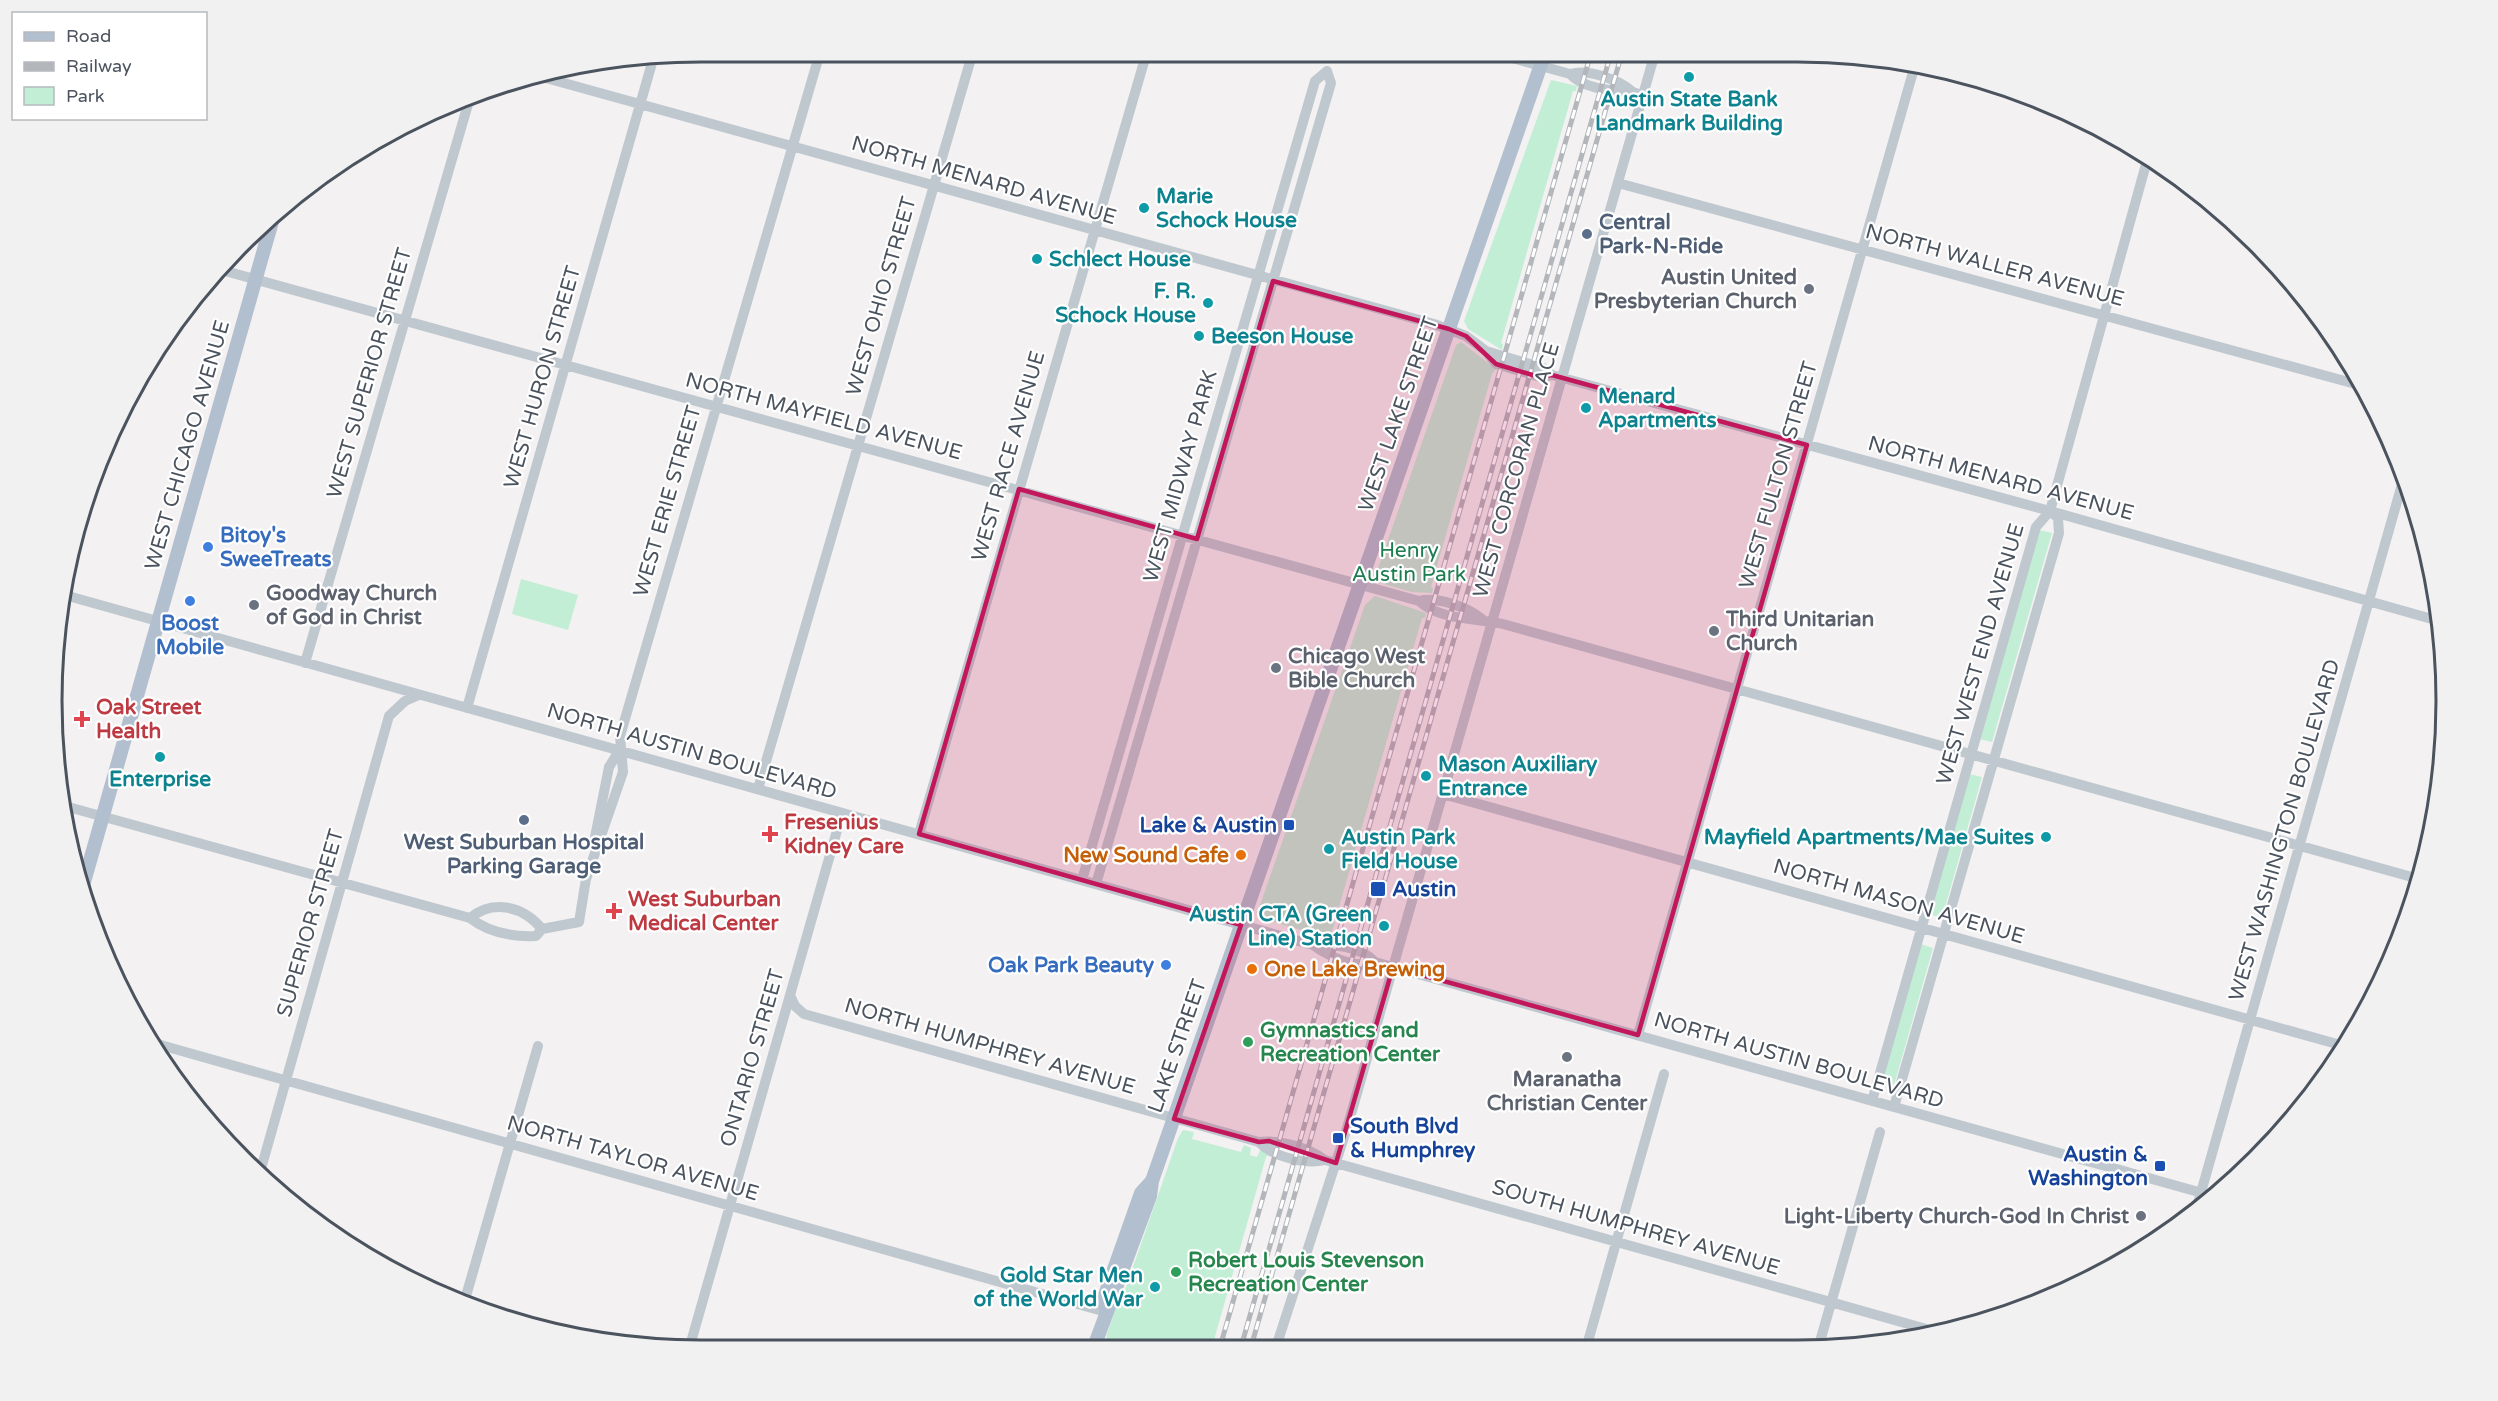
<svg xmlns="http://www.w3.org/2000/svg" width="2498" height="1401" font-family="'Varela Round',sans-serif">
<style>
.green{fill:#c2eed5}
.lines{fill:none;stroke-linecap:round;stroke-linejoin:round}
.minor{stroke:#c0c8cf;stroke-width:10}
.major{stroke:#b2bfce;stroke-width:14}
.rail-casing{stroke:#b3b6bb;stroke-width:5}
.rail{stroke:#fff;stroke-width:3;stroke-dasharray:9;stroke-linecap:butt}
.marked{fill:#c2185b;fill-opacity:0.2;stroke:#c2185b;stroke-width:4.5;stroke-linejoin:round}
.culture-dot{fill:#0f9aa8;stroke:#fff;stroke-width:2}
.service-dot{fill:#5c6f8a;stroke:#fff;stroke-width:2}
.worship-dot{fill:#6b7280;stroke:#fff;stroke-width:2}
.shop-dot{fill:#3f7fe0;stroke:#fff;stroke-width:2}
.health-dot{fill:#e0444e;stroke:#fff;stroke-width:2}
.transit-dot{fill:#1a4fb4;stroke:#fff;stroke-width:2}
.food-dot{fill:#e8710a;stroke:#fff;stroke-width:2}
.leisure-dot{fill:#2e9e5b;stroke:#fff;stroke-width:2}
.labels{text-anchor:middle;stroke-width:4.5;stroke-linejoin:round;paint-order:stroke}
.culture-label{font-size:21px;font-weight:bold;fill:#0d838f;stroke:#fff;text-anchor:start}
.street-label{font-size:21px;fill:#4a535e;stroke:#fff}
.service-label{font-size:21px;font-weight:bold;fill:#4e5e75;stroke:#fff;text-anchor:start}
.worship-label{font-size:21px;font-weight:bold;fill:#5b616d;stroke:#fff;text-anchor:start}
.shop-label{font-size:21px;font-weight:bold;fill:#366cbe;stroke:#fff;text-anchor:start}
.park-label{font-size:21px;fill:#1c7d50;stroke:#fff}
.health-label{font-size:21px;font-weight:bold;fill:#be3a42;stroke:#fff;text-anchor:start}
.transit-label{font-size:21px;font-weight:bold;fill:#164399;stroke:#fff;text-anchor:end}
.food-label{font-size:21px;font-weight:bold;fill:#c56008;stroke:#fff;text-anchor:end}
.leisure-label{font-size:21px;font-weight:bold;fill:#27864d;stroke:#fff;text-anchor:start}
.rim{fill:none;stroke:#4a535e;stroke-width:3}
</style>
<rect width="100%" height="100%" fill="#f3f1f1"/>
<path class="green" d="M1551,80L1577,86L1576,91H1573L1501,343L1503,344L1502,350L1468,329L1464,321Z
M1461,342L1496,369L1492,374L1431,587L1433,588L1432,593L1412,592L1377,582L1375,577L1456,345Z
M2039,530L2052,533L1992,742L1979,739Z
M521,579L578,595L568,630L512,614Z
M1375,596L1426,613L1425,618H1422L1339,907L1336,906L1331,920L1335,922L1331,934L1334,935L1333,939L1270,921L1262,916L1259,908L1365,605Z
M1969,774L1982,777L1942,918L1929,914Z
M1920,944L1933,948L1893,1089L1880,1085Z
M1183,1130L1194,1132L1192,1139L1241,1152L1244,1145L1251,1148L1250,1155L1257,1157L1260,1150L1270,1153L1266,1157L1212,1347H1105L1107,1334L1120,1295L1125,1290L1178,1138Z"/>
<g class="lines">
<path class="minor" d="M1498,54L1570,74C1589,69 1618,79 1633,92
M1570,74C1586,91 1615,90 1636,93
M535,75L1434,324L1466,336L1486,351L1496,364L1540,377L1552,375
M1618,183L2363,386
M218,269L1419,601C1441,621 1477,618 1503,624L2419,879
M1486,351L1543,368L1552,375L2050,511L2439,621
M2050,511L2148,157
M61,594L1313,945C1332,943 1362,947 1375,962L2213,1196
M1419,601C1437,596 1467,607 1482,619
M305,663L471,94
M467,708L654,56
M758,789L972,55
M1443,794L2344,1046
M61,805L470,918C489,933 511,937 536,936L542,929C523,906 493,899 470,918
M919,834L1146,55
M594,842L609,767L619,751
M1082,880L1315,81L1327,71L1331,83L1096,884
M542,929L579,922L586,879L623,772L620,736L819,56
M1313,945C1328,956 1357,970 1375,962
M790,995L795,1006L804,1014L1259,1142C1279,1139 1309,1148 1325,1160L1937,1332
M1638,1035L1915,65
M150,1042L1106,1312
M1872,1101L2036,527L2050,511
M1894,1107L2059,533L2058,518L2050,511
M1259,1142C1273,1157 1306,1165 1325,1160
M259,1176L389,716L405,701L419,695
M2196,1210L2404,477
M464,1303L538,1046
M1587,1345L1664,1074
M1819,1345L1880,1132
M1276,1347L1347,1128L1655,53
M689,1349L842,813"/>
<path class="major" d="M82,889L275,211
M1106,1312L1105,1295L1141,1193L1152,1181
M1094,1347L1150,1196L1152,1181L1545,53"/>
<defs>
<path id="rail" d="M1220,1347L1591,53
M1241,1347L1611,53
M1251,1347L1622,53"/>
</defs>
<use href="#rail" class="rail-casing"/>
<use href="#rail" class="rail"/>
</g>
<path class="marked" d="M1273,281L1449,329L1466,336L1496,364L1539,377L1552,375L1807,445L1638,1035L1393,967L1336,1163L1269,1141L1259,1142L1174,1119L1241,925L919,834L1019,489L1197,539Z"/>
<g class="culture-dot">
<circle cx="1689" cy="77" r="6"/>
<circle cx="1144" cy="208" r="6"/>
<circle cx="1037" cy="259" r="6"/>
<circle cx="1208" cy="303" r="6"/>
<circle cx="1199" cy="336" r="6"/>
<circle cx="1586" cy="408" r="6"/>
<circle cx="160" cy="757" r="6"/>
<circle cx="1426" cy="776" r="6"/>
<circle cx="2046" cy="837" r="6"/>
<circle cx="1329" cy="849" r="6"/>
<circle cx="1384" cy="926" r="6"/>
<circle cx="1155" cy="1287" r="6"/>
</g>
<g class="service-dot">
<circle cx="1587" cy="234" r="6"/>
<circle cx="524" cy="820" r="6"/>
</g>
<g class="worship-dot">
<circle cx="1809" cy="289" r="6"/>
<circle cx="254" cy="605" r="6"/>
<circle cx="1714" cy="631" r="6"/>
<circle cx="1276" cy="668" r="6"/>
<circle cx="1567" cy="1057" r="6"/>
<circle cx="2141" cy="1216" r="6"/>
</g>
<g class="shop-dot">
<circle cx="208" cy="547" r="6"/>
<circle cx="190" cy="601" r="6"/>
<circle cx="1166" cy="965" r="6"/>
</g>
<g class="health-dot">
<path d="M79 710h6v6h6v6h-6v6h-6v-6h-6v-6h6z"/>
<path d="M767 825h6v6h6v6h-6v6h-6v-6h-6v-6h6z"/>
<path d="M611 902h6v6h6v6h-6v6h-6v-6h-6v-6h6z"/>
</g>
<g class="transit-dot">
<rect x="1283" y="819" width="12" height="12" rx="3"/>
<rect x="1370" y="881" width="16" height="16" rx="3"/>
<rect x="1332" y="1132" width="12" height="12" rx="3"/>
<rect x="2154" y="1160" width="12" height="12" rx="3"/>
</g>
<g class="food-dot">
<circle cx="1241" cy="855" r="6"/>
<circle cx="1252" cy="969" r="6"/>
</g>
<g class="leisure-dot">
<circle cx="1248" cy="1042" r="6"/>
<circle cx="1176" cy="1272" r="6"/>
</g>
<g class="labels">
<g class="culture-label">
<text x="1689" y="106" text-anchor="middle">Austin State Bank<tspan x="1689" dy="24">Landmark Building</tspan></text>
<text x="1156" y="203">Marie<tspan x="1156" dy="24">Schock House</tspan></text>
<text x="1049" y="266">Schlect House</text>
<text x="1196" y="298" text-anchor="end">F. R.<tspan x="1196" dy="24">Schock House</tspan></text>
<text x="1211" y="343">Beeson House</text>
<text x="1598" y="403">Menard<tspan x="1598" dy="24">Apartments</tspan></text>
<text x="1438" y="771">Mason Auxiliary<tspan x="1438" dy="24">Entrance</tspan></text>
<text x="160" y="786" text-anchor="middle">Enterprise</text>
<text x="1341" y="844">Austin Park<tspan x="1341" dy="24">Field House</tspan></text>
<text x="2034" y="844" text-anchor="end">Mayfield Apartments/Mae Suites</text>
<text x="1372" y="921" text-anchor="end">Austin CTA (Green<tspan x="1372" dy="24">Line) Station</tspan></text>
<text x="1143" y="1282" text-anchor="end">Gold Star Men<tspan x="1143" dy="24">of the World War</tspan></text>
</g>
<g class="street-label">
<text transform="translate(984 180) rotate(16)" y="7">NORTH MENARD AVENUE</text>
<text transform="translate(1995 265) rotate(15)" y="7">NORTH WALLER AVENUE</text>
<text transform="translate(881 296) rotate(-74)" y="7">WEST OHIO STREET</text>
<text transform="translate(369 373) rotate(-74)" y="7">WEST SUPERIOR STREET</text>
<text transform="translate(542 377) rotate(-74)" y="7">WEST HURON STREET</text>
<text transform="translate(1398 414) rotate(-71)" y="7">WEST LAKE STREET</text>
<text transform="translate(824 416) rotate(15)" y="7">NORTH MAYFIELD AVENUE</text>
<text transform="translate(187 445) rotate(-74)" y="7">WEST CHICAGO AVENUE</text>
<text transform="translate(1008 456) rotate(-74)" y="7">WEST RACE AVENUE</text>
<text transform="translate(1516 470) rotate(-74)" y="7">WEST CORCORAN PLACE</text>
<text transform="translate(1778 475) rotate(-74)" y="7">WEST FULTON STREET</text>
<text transform="translate(1180 476) rotate(-74)" y="7">WEST MIDWAY PARK</text>
<text transform="translate(2001 478) rotate(15)" y="7">NORTH MENARD AVENUE</text>
<text transform="translate(667 501) rotate(-74)" y="7">WEST ERIE STREET</text>
<text transform="translate(1980 654) rotate(-74)" y="7">WEST WEST END AVENUE</text>
<text transform="translate(692 751) rotate(16)" y="7">NORTH AUSTIN BOULEVARD</text>
<text transform="translate(2284 830) rotate(-74)" y="7">WEST WASHINGTON BOULEVARD</text>
<text transform="translate(1899 901) rotate(16)" y="7">NORTH MASON AVENUE</text>
<text transform="translate(310 923) rotate(-74)" y="7">SUPERIOR STREET</text>
<text transform="translate(990 1046) rotate(16)" y="7">NORTH HUMPHREY AVENUE</text>
<text transform="translate(1177 1046) rotate(-71)" y="7">LAKE STREET</text>
<text transform="translate(752 1058) rotate(-74)" y="7">ONTARIO STREET</text>
<text transform="translate(1799 1060) rotate(16)" y="7">NORTH AUSTIN BOULEVARD</text>
<text transform="translate(633 1158) rotate(16)" y="7">NORTH TAYLOR AVENUE</text>
<text transform="translate(1636 1227) rotate(16)" y="7">SOUTH HUMPHREY AVENUE</text>
</g>
<g class="service-label">
<text x="1599" y="229">Central<tspan x="1599" dy="24">Park-N-Ride</tspan></text>
<text x="524" y="849" text-anchor="middle">West Suburban Hospital<tspan x="524" dy="24">Parking Garage</tspan></text>
</g>
<g class="worship-label">
<text x="1797" y="284" text-anchor="end">Austin United<tspan x="1797" dy="24">Presbyterian Church</tspan></text>
<text x="266" y="600">Goodway Church<tspan x="266" dy="24">of God in Christ</tspan></text>
<text x="1726" y="626">Third Unitarian<tspan x="1726" dy="24">Church</tspan></text>
<text x="1288" y="663">Chicago West<tspan x="1288" dy="24">Bible Church</tspan></text>
<text x="1567" y="1086" text-anchor="middle">Maranatha<tspan x="1567" dy="24">Christian Center</tspan></text>
<text x="2129" y="1223" text-anchor="end">Light-Liberty Church-God In Christ</text>
</g>
<g class="shop-label">
<text x="220" y="542">Bitoy's<tspan x="220" dy="24">SweeTreats</tspan></text>
<text x="190" y="630" text-anchor="middle">Boost<tspan x="190" dy="24">Mobile</tspan></text>
<text x="1154" y="972" text-anchor="end">Oak Park Beauty</text>
</g>
<g class="park-label">
<text x="1409" y="557">Henry<tspan x="1409" dy="24">Austin Park</tspan></text>
</g>
<g class="health-label">
<text x="96" y="714">Oak Street<tspan x="96" dy="24">Health</tspan></text>
<text x="784" y="829">Fresenius<tspan x="784" dy="24">Kidney Care</tspan></text>
<text x="628" y="906">West Suburban<tspan x="628" dy="24">Medical Center</tspan></text>
</g>
<g class="transit-label">
<text x="1277" y="832">Lake &amp; Austin</text>
<text x="1392" y="896" text-anchor="start">Austin</text>
<text x="1350" y="1133" text-anchor="start">South Blvd<tspan x="1350" dy="24">&amp; Humphrey</tspan></text>
<text x="2148" y="1161">Austin &amp;<tspan x="2148" dy="24">Washington</tspan></text>
</g>
<g class="food-label">
<text x="1229" y="862">New Sound Cafe</text>
<text x="1264" y="976" text-anchor="start">One Lake Brewing</text>
</g>
<g class="leisure-label">
<text x="1260" y="1037">Gymnastics and<tspan x="1260" dy="24">Recreation Center</tspan></text>
<text x="1188" y="1267">Robert Louis Stevenson<tspan x="1188" dy="24">Recreation Center</tspan></text>
</g>
</g>
<path d="M0 0H2498V1401H0ZM701 62H1797A639 639 0 0 1 2436 701V701A639 639 0 0 1 1797 1340H701A639 639 0 0 1 62 701V701A639 639 0 0 1 701 62Z" fill="#f1f1f2" fill-rule="evenodd"/>
<path class="rim" d="M701 62H1797A639 639 0 0 1 2436 701V701A639 639 0 0 1 1797 1340H701A639 639 0 0 1 62 701V701A639 639 0 0 1 701 62Z"/>
<rect x="12" y="12" width="195" height="108" fill="#ffffff" stroke="#b7babf" stroke-width="1.5"/>
<rect x="24" y="32" width="30" height="9" fill="#b2bfce" stroke="#b7babf" stroke-width="1.5"/>
<text x="66" y="42" font-size="18" fill="#4a535e">Road</text>
<rect x="24" y="62" width="30" height="9" fill="#b3b6bb" stroke="#b7babf" stroke-width="1.5"/>
<text x="66" y="72" font-size="18" fill="#4a535e">Railway</text>
<rect x="24" y="87" width="30" height="18" fill="#c2eed5" stroke="#b7babf" stroke-width="1.5"/>
<text x="66" y="102" font-size="18" fill="#4a535e">Park</text>
</svg>
